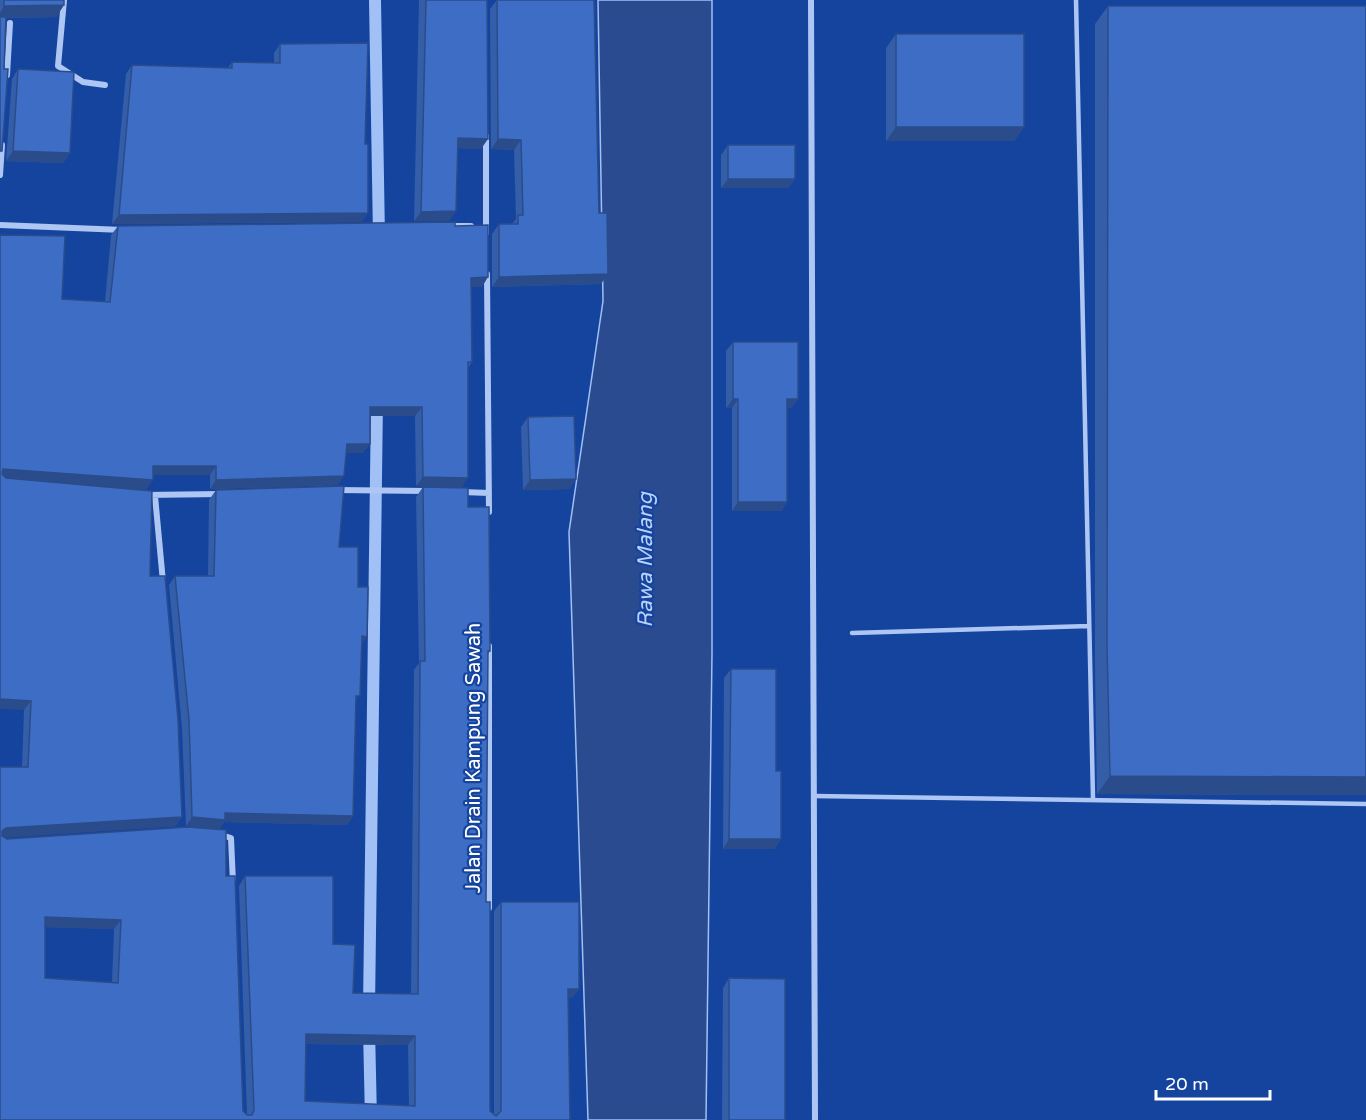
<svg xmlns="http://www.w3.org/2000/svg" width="1366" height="1120" font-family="'Varela Round',sans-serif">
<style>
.water{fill:#2a4b90;stroke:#a0c0f6;stroke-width:1.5}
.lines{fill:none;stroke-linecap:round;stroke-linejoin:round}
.stream{stroke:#a0c0f6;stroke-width:12}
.service{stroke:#aec6f3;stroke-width:4.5}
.minor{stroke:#aec6f3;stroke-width:6}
.wall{fill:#355ea9;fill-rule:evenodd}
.shaded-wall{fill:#2b4c8a}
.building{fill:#3e6dc5;stroke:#2b4c8a;stroke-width:1.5;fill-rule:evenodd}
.labels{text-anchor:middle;stroke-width:4.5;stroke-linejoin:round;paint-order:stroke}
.street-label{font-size:20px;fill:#fff;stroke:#15449f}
.water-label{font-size:21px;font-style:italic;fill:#bad1fa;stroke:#15449f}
</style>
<rect width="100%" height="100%" fill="#15449f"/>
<path class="water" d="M598,0H712V653L706,1120H588L569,532L603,301Z"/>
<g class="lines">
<path class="stream" d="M375,0L379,237
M369,1008L377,401
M369,1028L371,1120"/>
<path class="service" d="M1076,0L1093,799
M852,633L1089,626
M814,796L1366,804"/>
<path class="minor" d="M64,0L58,66L83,82L105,85
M811,0L815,1120
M7,75L10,23
M486,136V233
M0,175L2,145
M0,225L123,230
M448,226H471
M487,274L489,512
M336,490L428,491
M462,492L489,493
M144,495L221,494
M155,496L163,582
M489,646V908
M218,834L231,838L233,883"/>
</g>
<path class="wall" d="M0,0H64V5L56,17L6,18L0,154Z
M419,0H487L481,149L458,148L456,211L449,221H414Z
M497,0L601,284L492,287V234L499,224H512L516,219L514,150L491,149L490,9Z
M1108,6L1366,795L1097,794L1095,663V24Z
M896,34L1024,127L1014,141H886V48Z
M280,44L365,144L368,213L361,222L112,224L126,74L132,65L228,68L232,62L274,63V53Z
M18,69L70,153L63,163L6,161L12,79Z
M728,145L795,179L788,188H721V155Z
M118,226H455L482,287H471L472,362L468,368L462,487L416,486L415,416H370L363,453H346L338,485L210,489V475H153L146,490L113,487L150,576L176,826L5,837L7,839L226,876L243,1111L247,1115L239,886L245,876L333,944L353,993L411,994L414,670L419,663L416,497L423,487L468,507L490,651L488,654L486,902L490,1111L494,1114V911L501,902L579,989L572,998H568L570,1120H0V767H22L24,710L62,299L105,302L111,235ZM45,927L114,929L112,983L45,978ZM306,1044L408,1045L409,1106L305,1101Z
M733,342L798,399L791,408H787V502L781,511H732V408H726V351Z
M528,417L576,479L569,489L523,490L521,427Z
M216,490L339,547L358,587L362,644L356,703L353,816L347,825L224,822L219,829L186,826L182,729L169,585L175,576H208L209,500Z
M731,669L781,839L774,849H723L724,678Z
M729,978L785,1120H722L723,988Z"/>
<path class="shaded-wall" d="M64,5L56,17L0,18V13L4,6Z
M896,127H1024L1014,141H886Z
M458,138L488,139L481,149L451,148Z
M498,139L521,140L514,150L491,149Z
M13,151L70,153L63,163L6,161Z
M728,179H795L788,188H721Z
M456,211L449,221H414L421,212Z
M368,213L361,222L112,224L119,215Z
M608,274L601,284L492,287L499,277Z
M488,277L482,287H464L471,278Z
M733,399H738L732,408H726Z
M787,399H798L791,408H781Z
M370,407H422L415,416H364Z
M347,444H370L363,453H340Z
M153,466H216L210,475H146Z
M3,469L153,480L146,490L0,479Z
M344,476L338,485L210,489L216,480Z
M423,477L468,478L462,487L416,486Z
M576,479L569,489L523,490L530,480Z
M738,502H787L781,511H732Z
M362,636L367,637L361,646Z
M0,699L31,701L24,710L0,709Z
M1110,776L1366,777V795L1097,794Z
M225,813L353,816L347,825L224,822L219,829L186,826L192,817Z
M182,817L176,826L0,838L2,831L6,828Z
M729,839H781L774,849H723Z
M45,917L121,920L114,929L39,927Z
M568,989H579L572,998H561Z
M306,1034L415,1036L408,1045L299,1044Z"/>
<path class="building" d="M4,0H64V5L4,6Z
M426,0H487L488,139L458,138L456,211L421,212Z
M497,0H594L599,213H607L608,274L499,277V224H518V215H523L521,140L498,139Z
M1108,6H1366V777L1110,776L1107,645Z
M0,17H6L4,69H8L2,151H0Z
M896,34H1024V127H896Z
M368,43L365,144H368V213L119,215L132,65L232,68V62L280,63V44Z
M18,69L74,72L70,153L13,151Z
M728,145H795V179H728Z
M455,222V226L488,225V277L471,278L472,362H468V478L423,477L422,407H370V444H347L344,476L216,480V466H153V480L3,469L2,474L6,478L152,491L150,576H165L178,720L182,817L6,828L2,831V836L7,839L188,827L226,830V876H235L243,1111L247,1115H252L254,1110L245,876H333V944L355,945L353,993L418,994L420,661H425L423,487L468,488V507H489L490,651H488L486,902H490V1111L496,1116L501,1111V902H579V989H568L570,1120H0V767H28L31,701L0,699V235L65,236L62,299L110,302L118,226ZM45,917L121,920L118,983L45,978ZM306,1034L415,1036V1106L305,1101Z
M733,342H798V399H787V502H738V399H733Z
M574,416L576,479L530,480L528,417Z
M344,486L339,547H358V587H368L367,637L362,636L360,696H356L353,816L225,813V820L192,817L189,720L175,576H214L216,490Z
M731,669H776V771H781V839H729Z
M729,978L785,979V1120H729Z"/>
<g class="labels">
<g class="street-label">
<text transform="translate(473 758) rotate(-90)" y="7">Jalan Drain Kampung Sawah</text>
</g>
<g class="water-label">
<text transform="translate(645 560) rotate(-90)" y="7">Rawa Malang</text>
</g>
</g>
<path d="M1156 1090v9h114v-9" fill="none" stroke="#ffffff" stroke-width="3"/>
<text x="1165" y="1090" font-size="18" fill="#ffffff" stroke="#15449f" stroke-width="4.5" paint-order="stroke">20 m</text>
</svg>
